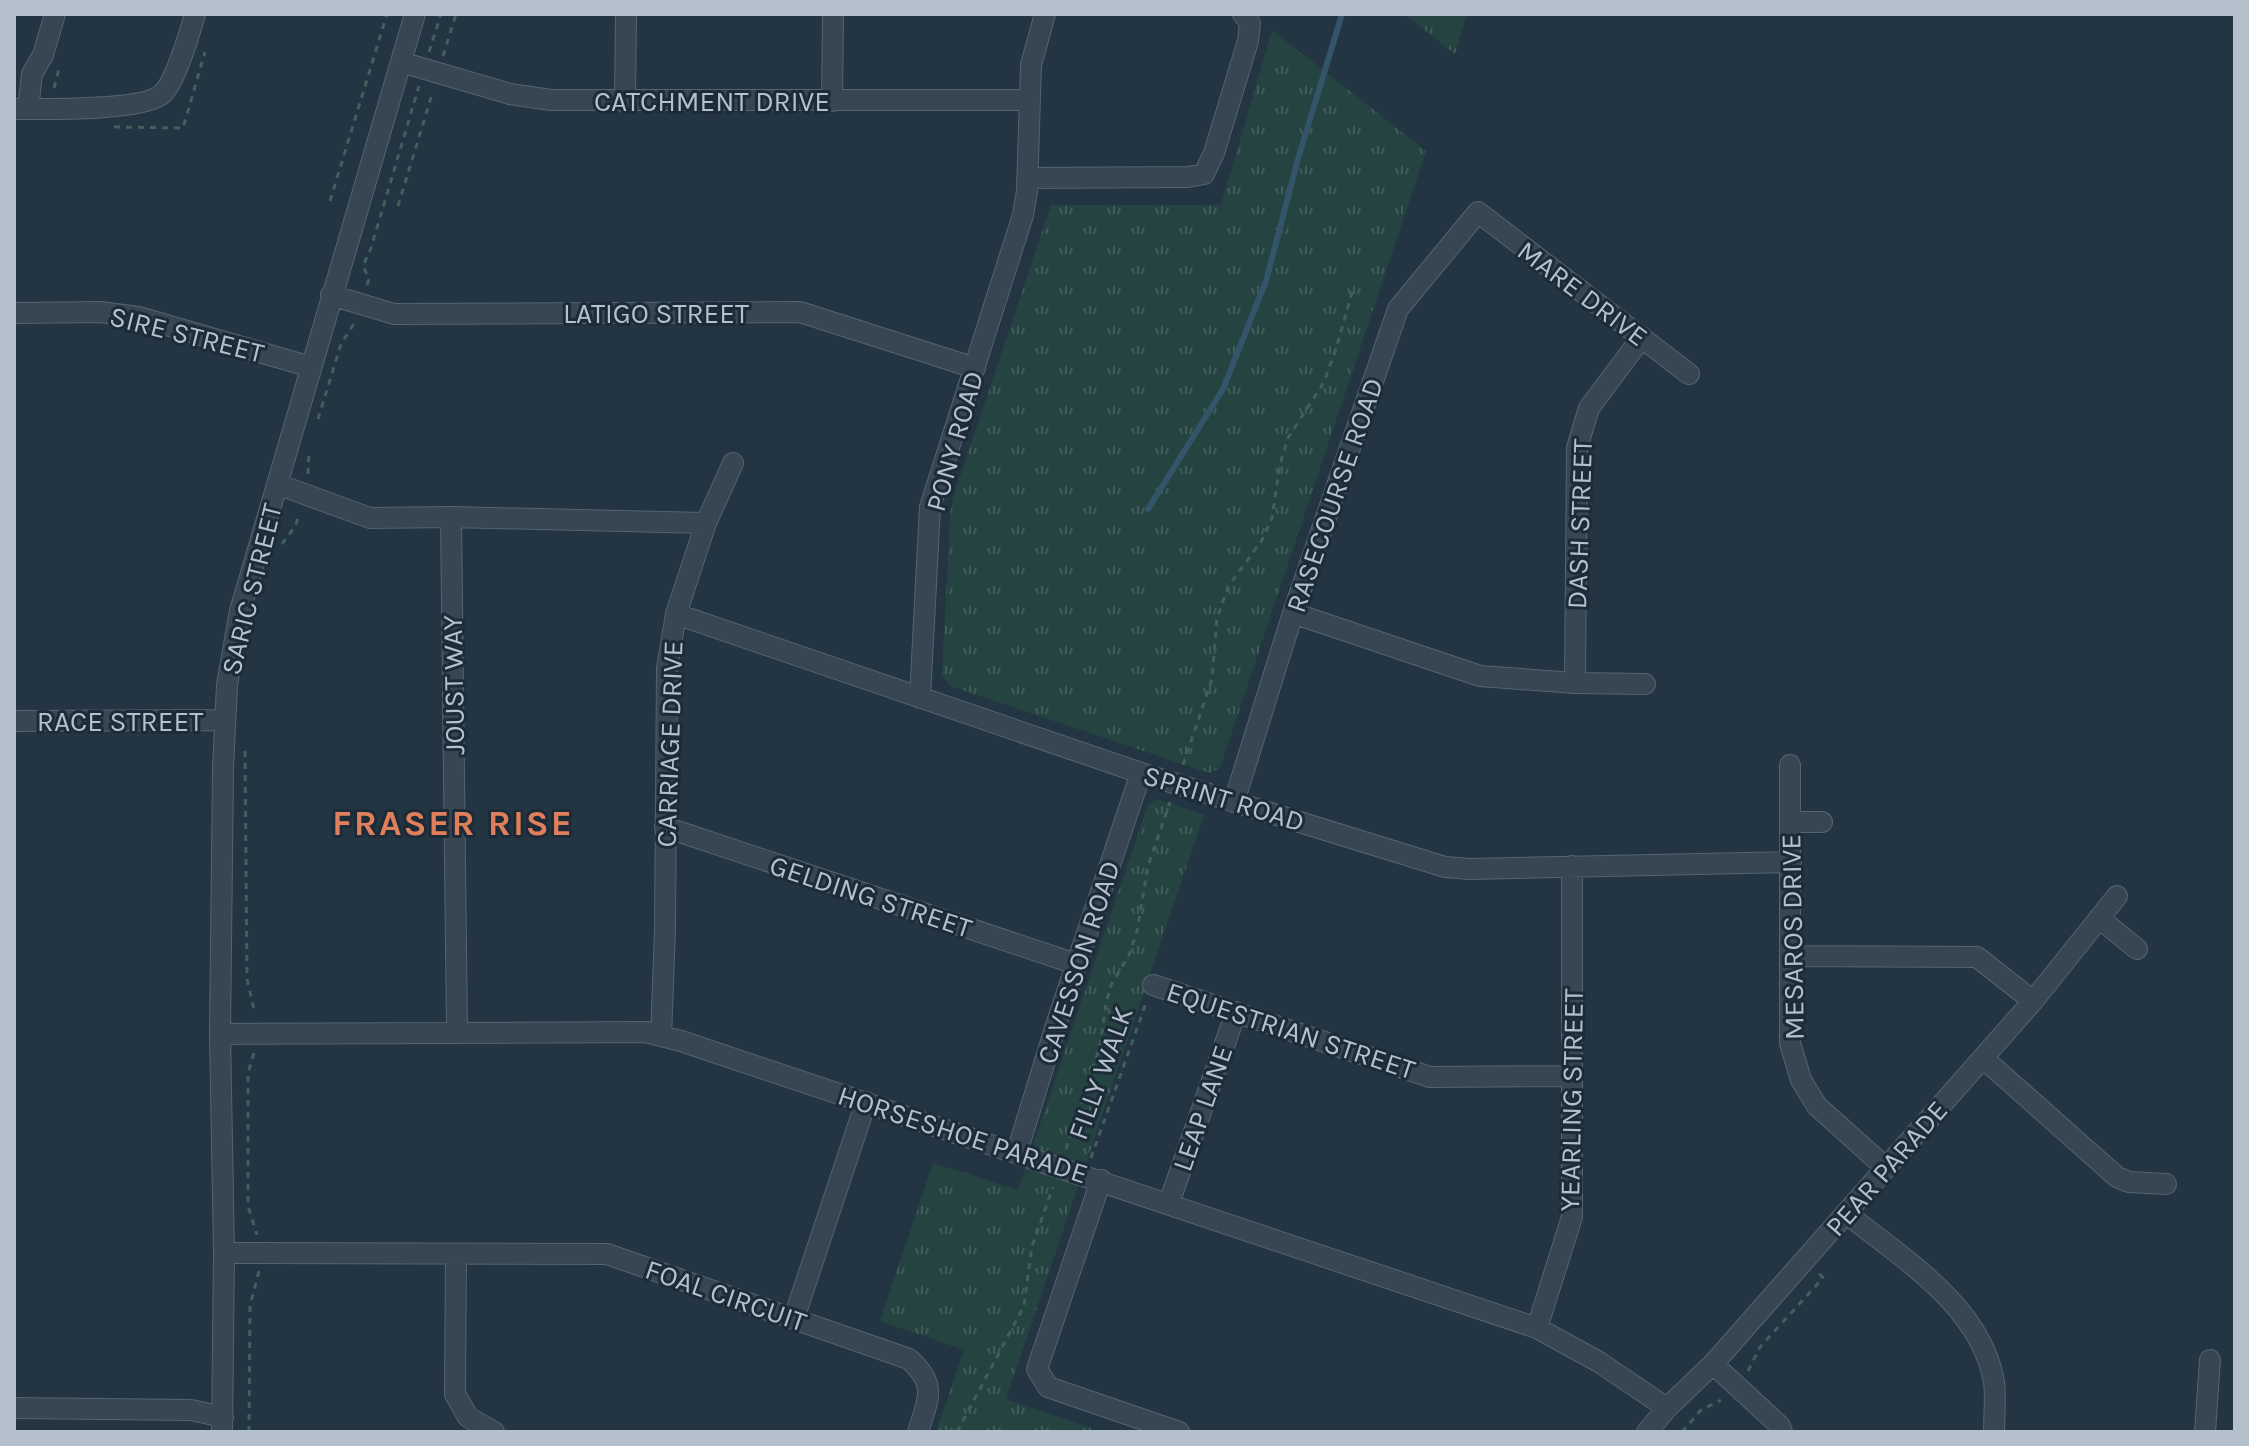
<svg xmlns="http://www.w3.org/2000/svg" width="2249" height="1446" font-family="Karla,sans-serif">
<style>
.park{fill:url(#park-tufts)}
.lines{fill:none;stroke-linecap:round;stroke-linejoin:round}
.stream{stroke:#34546a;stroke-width:6}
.minor-casing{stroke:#55646f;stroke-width:22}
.path{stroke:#435f5d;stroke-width:3;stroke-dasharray:6 6;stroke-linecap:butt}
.minor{stroke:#374652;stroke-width:20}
.labels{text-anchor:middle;stroke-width:6;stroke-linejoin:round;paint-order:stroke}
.street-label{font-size:28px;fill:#b4c1cc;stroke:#1c2b37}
.district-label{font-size:36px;font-weight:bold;letter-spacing:2px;fill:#e07f5b;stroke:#1c2b37}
</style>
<defs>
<pattern id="park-tufts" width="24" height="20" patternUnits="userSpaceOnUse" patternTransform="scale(2)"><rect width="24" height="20" fill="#254341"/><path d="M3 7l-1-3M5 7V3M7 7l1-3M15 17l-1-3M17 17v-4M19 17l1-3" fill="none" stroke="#425c5b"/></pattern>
</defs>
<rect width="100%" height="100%" fill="#233542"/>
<path class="park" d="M1404,14H1467L1455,54Z
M1272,30L1426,151L1220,768L1209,773L950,686L942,675L950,516L953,498L1051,205H1221Z
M1158,799L1204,815L1006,1399L1091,1428L1090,1432H936L964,1350L880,1321L933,1163L1018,1190L1148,804Z"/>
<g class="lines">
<path class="stream" d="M1148,509L1223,389L1266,281L1298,159L1342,14"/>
<defs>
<path id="minor" d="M401,62L510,94L551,100H1029
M832,101L833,14
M625,102L626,14
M14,109C42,109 144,111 162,94C175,83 190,32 195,14
M28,109L32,74L43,55L55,14
M1027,178L1188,177L1204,174L1214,153L1248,41L1250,23L1243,14
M331,295L394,314L800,312L975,368
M14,313L100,312L139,317L311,367
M277,484L370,518L451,517L457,1033
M451,517L706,523
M1293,613L1480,676L1575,683L1645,684
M676,614L1141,773L1445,867L1470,869L1791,862
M1575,683L1577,448L1589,408L1642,337
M920,698L930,507L1023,215L1027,191L1031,65L1045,14
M14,721L225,720
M1790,765V1043L1801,1080L1817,1106L1886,1168
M1234,802L1293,613L1398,309L1478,212L1689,374
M1791,822H1822
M665,827L1076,964
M2099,918L2137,949
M1792,956L1977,957L2033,1001
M1153,985L1430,1077L1572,1076
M220,1034L646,1032L681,1041L1537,1328L1599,1362L1667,1408
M661,1036L665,930L667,668L676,614L706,523L733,463
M1983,1058L2117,1177L2129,1182L2166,1184
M1017,1152L1057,1022L1141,773
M1101,1180L1037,1369L1048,1387L1179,1432
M1169,1203L1236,1012
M1846,1213C1901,1258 1981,1305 1994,1382C1996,1398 1994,1416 1994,1432
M224,1253L607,1254L909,1359C938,1385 928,1399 918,1432
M456,1254L455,1394L468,1417L494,1432
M794,1318L866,1102
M1537,1328L1572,1217V866
M1713,1364L1780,1426L1782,1432
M14,1408L191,1410L223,1417
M222,1432L224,1253L220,1034L223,768L227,685L240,611L415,14
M1647,1432L1667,1408L1713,1364L2033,1001L2117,896
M2205,1432L2210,1360"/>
</defs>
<use href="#minor" class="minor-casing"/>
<path class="path" d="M429,52L441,14
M443,56L456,14
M54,88L59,69
M114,127L183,128L205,52
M330,201L387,14
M398,206L433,91
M367,285L369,279L363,266L371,248L419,86
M318,419L341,344L355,322
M308,474L309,450
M282,544L296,525L299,513
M245,751L247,979L255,1014
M1183,765L1212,679L1217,618L1228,587L1262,540L1272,518L1280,464L1288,438L1324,382L1336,349L1354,286
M254,1053L248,1073V1206L257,1235
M1066,1149L1100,1046L1106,1003L1111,985L1129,955L1137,931L1148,866L1170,802
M1091,1158L1146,1003
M1748,1371L1760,1347L1823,1278L1818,1272
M249,1432L250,1306L259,1271
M957,1432L1024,1306L1032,1246L1053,1187
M1682,1432L1701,1410L1721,1400"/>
<use href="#minor" class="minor"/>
</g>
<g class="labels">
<g class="street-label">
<text x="712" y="111">CATCHMENT DRIVE</text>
<text transform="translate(1583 293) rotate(37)" y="10">MARE DRIVE</text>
<text x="656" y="323">LATIGO STREET</text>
<text transform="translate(187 334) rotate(14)" y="10">SIRE STREET</text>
<text transform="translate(954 441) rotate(-74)" y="10">PONY ROAD</text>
<text transform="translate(1334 495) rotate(-71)" y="10">RASECOURSE ROAD</text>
<text transform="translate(1579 524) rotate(-88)" y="10">DASH STREET</text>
<text transform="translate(251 589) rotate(-76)" y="10">SARIC STREET</text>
<text transform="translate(453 685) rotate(-91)" y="10">JOUST WAY</text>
<text x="120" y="731">RACE STREET</text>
<text transform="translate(669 744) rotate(-88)" y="10">CARRIAGE DRIVE</text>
<text transform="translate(1224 798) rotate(17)" y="10">SPRINT ROAD</text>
<text transform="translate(871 896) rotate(18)" y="10">GELDING STREET</text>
<text transform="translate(1792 937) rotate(-91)" y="10">MESAROS DRIVE</text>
<text transform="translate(1078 962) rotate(-72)" y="10">CAVESSON ROAD</text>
<text transform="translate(1291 1030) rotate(18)" y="10">EQUESTRIAN STREET</text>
<text transform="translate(1100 1073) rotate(-70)" y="10">FILLY WALK</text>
<text transform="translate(1571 1100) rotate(-89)" y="10">YEARLING STREET</text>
<text transform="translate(1202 1108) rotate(-71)" y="10">LEAP LANE</text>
<text transform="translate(963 1134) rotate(18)" y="10">HORSESHOE PARADE</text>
<text transform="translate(1886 1168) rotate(-49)" y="10">PEAR PARADE</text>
<text transform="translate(726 1295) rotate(19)" y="10">FOAL CIRCUIT</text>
</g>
<g class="district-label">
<text x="453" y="835">FRASER RISE</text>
</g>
</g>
<rect width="2249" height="1446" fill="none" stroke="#b4c1cc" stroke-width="32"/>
</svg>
